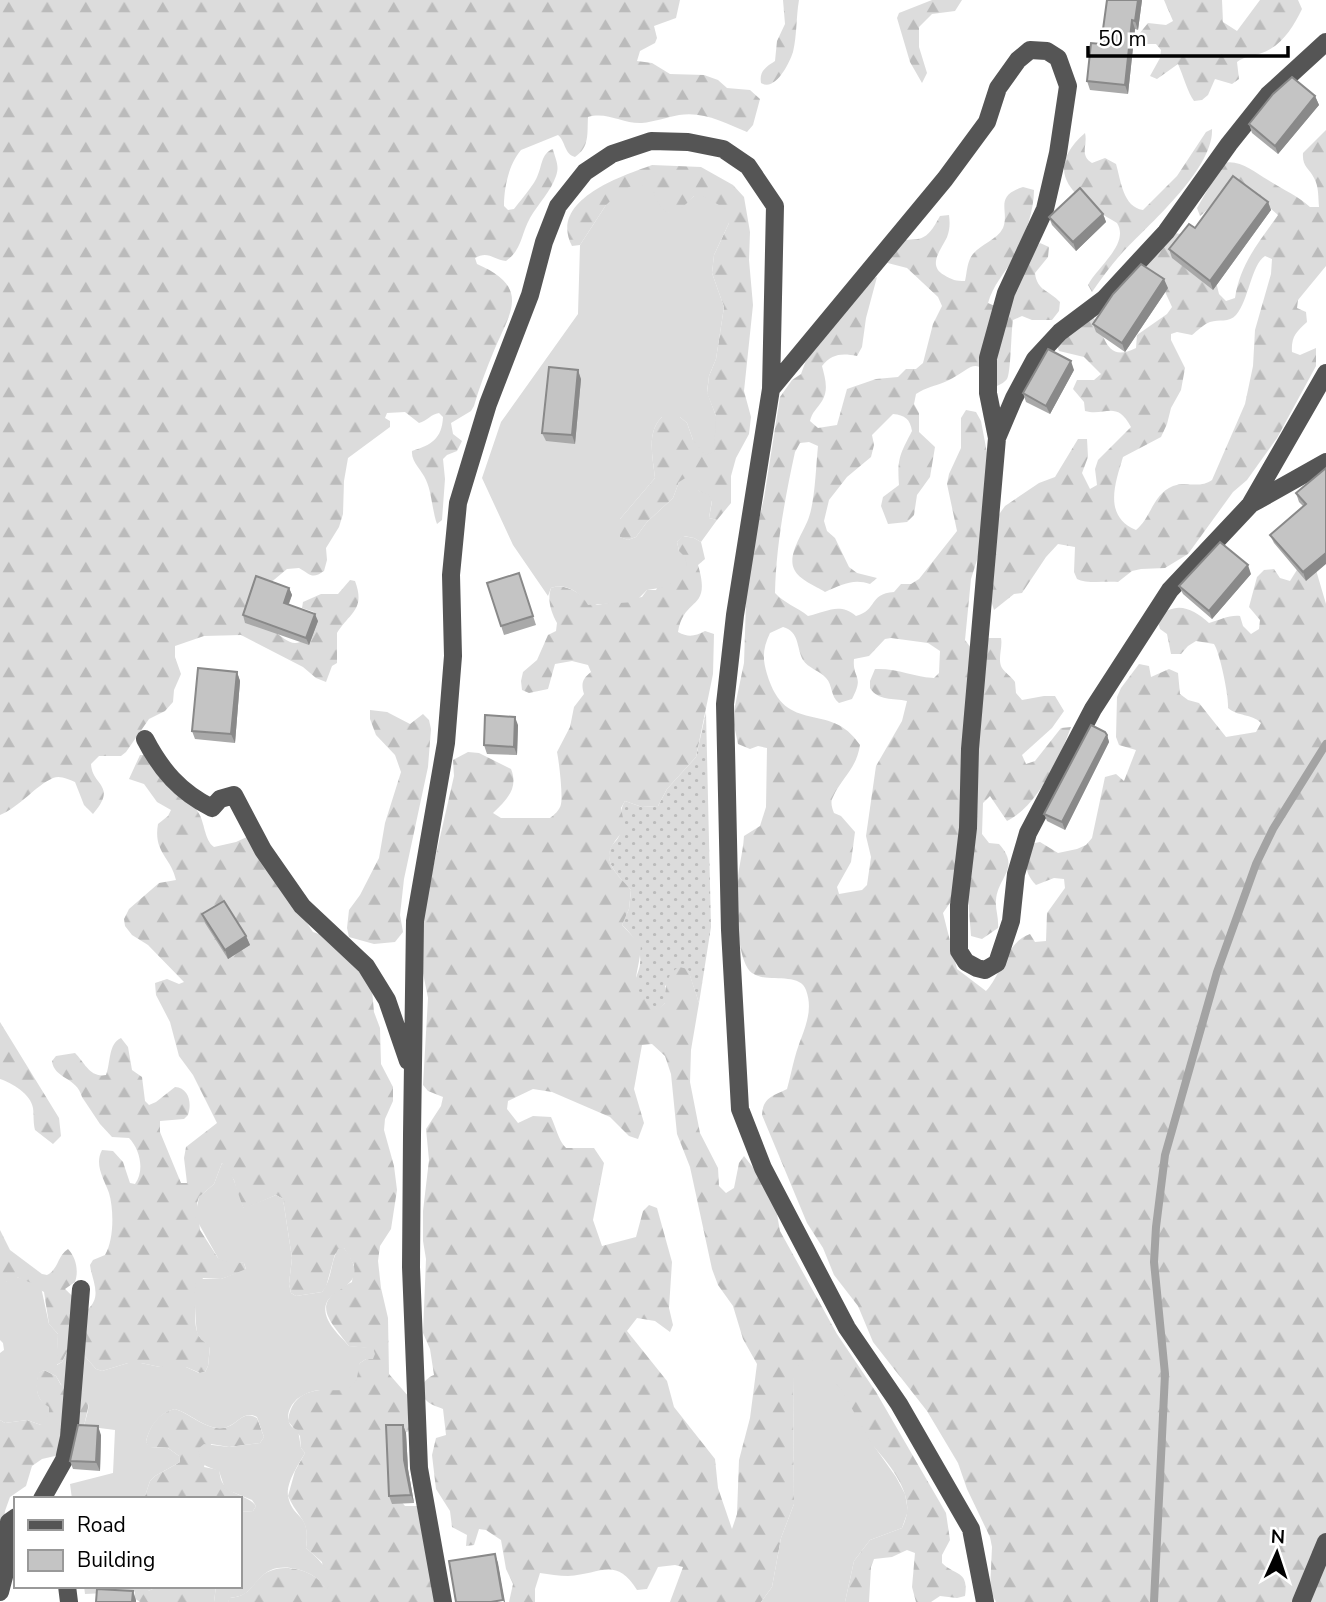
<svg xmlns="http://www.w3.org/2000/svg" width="1326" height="1602" font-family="'Nunito Sans',sans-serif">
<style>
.grass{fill:url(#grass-dots)}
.forest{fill:url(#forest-firs);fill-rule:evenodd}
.garden{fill:#dcdcdc}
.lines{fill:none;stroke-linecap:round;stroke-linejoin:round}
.stream{stroke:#a3a3a3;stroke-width:8}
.minor{stroke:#555;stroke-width:18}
.wall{fill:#a9a9a9}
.shaded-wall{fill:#898989}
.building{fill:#c4c4c4;stroke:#898989;stroke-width:2}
</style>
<defs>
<pattern id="grass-dots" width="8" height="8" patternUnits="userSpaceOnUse" patternTransform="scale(1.75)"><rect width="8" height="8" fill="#dcdcdc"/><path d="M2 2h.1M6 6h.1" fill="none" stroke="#bbb" stroke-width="1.8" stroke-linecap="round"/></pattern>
<pattern id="forest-firs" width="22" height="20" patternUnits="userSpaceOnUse" patternTransform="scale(1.75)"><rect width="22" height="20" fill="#dcdcdc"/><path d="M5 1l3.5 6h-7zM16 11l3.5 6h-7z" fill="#bbb"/></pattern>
</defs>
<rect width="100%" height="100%" fill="#fff"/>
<path class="grass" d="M706,712L711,927L699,1003L688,970L665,986V1003L658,1010C651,1004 641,999 637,991C632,980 639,974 640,964C642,947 633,935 622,925L629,909L631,890C621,878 603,864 611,847C614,842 619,839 620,833C623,822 618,812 625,801L642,807L658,806L667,789L696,757Z"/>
<path class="forest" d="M0,0H680L676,18L654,26L657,38L655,43L640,51L637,61L652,63L670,74L704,75L718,80L727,88L750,90L760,99L753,125L747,132C725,123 704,111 679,115C667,117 654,122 642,123C623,124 607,111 588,117C587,133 590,147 575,157C564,154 566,142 558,135L521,150C509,164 504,187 504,206L508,210L514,209C520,201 534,185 537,177C542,167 541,153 553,149C555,159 560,165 556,176C551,191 538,204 530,218C521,234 522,250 506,261C494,260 488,250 475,258L477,264C532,288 510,312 493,353C486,370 479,388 474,406L471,411L451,423L453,434L462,441L457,451L447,455L443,459L445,479L442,520L437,524C432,510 432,493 426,480C422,470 411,462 412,451C431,445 442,439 443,417L439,413C431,414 427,421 419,423L405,412L387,413L385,418L390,421V427L348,458L344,481L343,514L339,527L326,548L327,560L324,571C312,580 310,574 299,568L287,569L269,584L275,632C281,636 288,643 295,643C306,644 315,621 314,612L302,608L303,602L321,594H338L350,580L355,581C366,610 349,613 337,633V663L332,666L326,682L316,678L303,667L241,635L204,636L175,646V657L181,674L174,690L173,702L165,711L149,719L126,752L121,756H99L91,764C92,786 118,785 93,814L84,805L75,782C68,779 60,775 53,778C35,786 21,806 0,815Z
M783,0H799C796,17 797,36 793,52C789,64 775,92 761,83C759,71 766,67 775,61L777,41L785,24Z
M932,0H962L955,11L932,14L919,27V47L927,73L922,83L910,62L897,18L899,13Z
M1164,0H1222L1223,22L1237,31L1260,0H1298L1302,9C1293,28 1280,48 1259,54C1250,57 1245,56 1237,62L1239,79L1232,84L1215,79L1208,95L1202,100L1194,101C1188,93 1183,75 1178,64L1157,79L1150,76L1160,58L1161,50L1156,44H1131L1148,23L1166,25L1173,21Z
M1212,129C1214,169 1147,226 1122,253C1111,265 1101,279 1092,292L1088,285C1097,267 1130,244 1117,223C1079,201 1038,174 1085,133C1088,145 1079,155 1092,163L1105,158L1116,164C1121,181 1123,207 1143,210L1177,176L1206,132Z
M1326,130V266L1298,300L1297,308L1306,312L1307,322C1296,332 1291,337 1292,352L1300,355L1316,348V366L1277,438L1247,480L1233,492L1188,554L1165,568L1141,569L1132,571L1118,582C1106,581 1086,584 1077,579L1074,572L1075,547L1058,544L1046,557L1022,593L1014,594L994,610L989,594L995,520L1005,506L1039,483L1055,477L1078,439H1087L1088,457L1082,473L1090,489L1097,485L1095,469L1098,460L1131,427C1116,399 1105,417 1085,411L1084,402L1073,389L1077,380H1094L1101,374L1084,357L1059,351L1056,343L1093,317C1106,333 1104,364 1136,348L1137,335L1167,314L1172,307L1161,283L1143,265L1174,233L1182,234L1217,286L1219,294L1226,301L1235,298C1240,264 1259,242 1278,215L1245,186L1229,184C1220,193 1209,210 1200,216L1197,208L1223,163C1240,159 1254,172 1268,180C1283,190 1297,195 1310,207H1319C1318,198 1319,186 1314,178C1309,168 1302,167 1303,153ZM1265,256L1272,259L1271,274L1255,330L1253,366L1245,404L1212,480C1200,489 1186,481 1173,486C1153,494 1151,518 1136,530C1103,516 1115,484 1123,457L1161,437L1167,424L1171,408L1181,390L1185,368L1171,340V334L1177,332L1192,335C1197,331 1204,324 1210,322C1219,319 1229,323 1236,315C1249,300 1251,265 1265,256Z
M652,165L701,167L733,185L744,197L750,232L749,260L753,305L744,391L751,417L749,434L736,458L731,476V503L717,520L709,518L712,501L699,491L679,482L673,498L647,522L636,537L628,540L619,537L620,519L655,478C653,458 646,432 662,417H680L687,423L693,440L716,416L707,393L709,376L716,359L724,307L712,273L714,255L729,223L694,196L682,210L674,214L664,212L658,206L606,205L580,245L572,246C548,200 622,176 652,165Z
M1023,187L1034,190C1034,212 1024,239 1013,259C1004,274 993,285 988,303L997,307L1025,259L1040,243L1049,247L1048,257L1035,273C1037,291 1049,290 1060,302L1059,311L1052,320H1032L1022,316L1013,320C1011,331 1011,373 1007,379C1005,382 1001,384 997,386C973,353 975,368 947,381C936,386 926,387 916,394L914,404L919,413V432L935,447L930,477L917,495L914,515L907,522L888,524L881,506L883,497L899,485C897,459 900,454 912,431C910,419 905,415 893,414L872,435L874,445L871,457L847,477L829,500L824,521L827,531L835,538L849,567L857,573L877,578L870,584C853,578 841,585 825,592C816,586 799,580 794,569C787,554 804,532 809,517C815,500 816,466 818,446L809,442L800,443L795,452C785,498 776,546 775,593C784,603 797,607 808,616C827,612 839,602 856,616C878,610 868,594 894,592L901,584H911L919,579L957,531L947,484L949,474L961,448V418L966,410L976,412L981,421L987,453L982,544L971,579L965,640L971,648L989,638H1001C1003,647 997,660 1002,668C1005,673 1012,677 1015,682L1016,693L1022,700L1044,696H1055L1064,711L1052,728L1022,755L1026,764L1035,761L1061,728L1071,727C1060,757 1037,807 1007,821L990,796L983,803L982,834L989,843L999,844C1021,868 998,876 996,900C995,909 999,918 998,928L982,939L971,936L968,898L954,897L943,913L957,969L986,991C1002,974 1006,942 1030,934L1035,942L1046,941L1047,913L1065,888L1064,879L1054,878L1036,885C1023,872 1025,860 1030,844L1040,842L1058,853L1077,849L1086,845L1092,838L1105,777L1116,774L1124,781L1136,750L1119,745L1116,737L1117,697L1121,688L1139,664L1149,666L1151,677L1169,669L1178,673L1180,694L1188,700L1199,703L1226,737L1256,732L1261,723C1251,713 1238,717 1228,708C1229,697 1220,653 1214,644L1196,641L1188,646L1181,654H1171L1167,634L1160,629L1157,619C1175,600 1192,608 1209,623C1221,620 1228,615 1240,616L1243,626L1251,634L1259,629L1260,620L1249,607L1257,577L1264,570L1274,569L1280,578L1290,581L1300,565L1316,570L1326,604V1602H996L990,1590L992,1547L990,1537L967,1489L958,1463L927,1411L873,1342L858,1306L834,1275L823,1248L807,1223L762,1115C763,1097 773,1096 787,1089C790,1078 792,1068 795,1057C801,1034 815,1014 806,990C799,971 767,984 752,973C737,962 736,908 737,890C737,872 743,854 744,836L760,826L766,807L767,748L758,746L750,749L738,744L734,725L735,706L744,663L747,571L764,498L780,397L792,380L801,374L812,344L836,303L857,299L867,281L877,277L866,318L862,347L857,356C841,353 832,354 822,366C825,378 829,390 822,401C817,409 812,412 810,421L818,428L837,425L847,389L876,379L898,377L906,369H916L923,363L933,324L942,306L938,297L907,268L880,261L892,241C922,238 925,244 940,216L949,215C950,223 950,229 947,237C941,250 927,265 944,275C952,280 956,281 965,281C967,272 967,261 973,254C981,244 997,240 1003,228C1010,210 993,197 1023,187ZM783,627C800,632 796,647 803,660C808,668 820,671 826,678C833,685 830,696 839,703L852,699C865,675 852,679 854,659L869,656L885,639L891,638L928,643L940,651L939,673L934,678C914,677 897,668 875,669L870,681V688C878,701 893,698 907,701L902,721L876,766L866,836L871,857L867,885L862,890L839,894L837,887L851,862L855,832L841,816L834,813C832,808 830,802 833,797C842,777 856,770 860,745C830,699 786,738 767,674C762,658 763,648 770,633Z
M683,536L694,538L701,542L705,559L698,565C712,612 684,595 678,632C689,638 695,636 705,631L714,634L713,674L696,757L667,789L658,806L642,807L625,801L621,808L625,828C621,834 615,840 612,846C602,863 621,878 631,890L629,909L622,925L641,945C639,980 624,985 658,1009L665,1003C665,989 665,975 679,967L688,969L699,1003L691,1050L690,1082L700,1133L718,1168L719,1186L726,1193L734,1188L739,1163L744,1156L766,1184L775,1203L780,1231L837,1334L876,1392L946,1513L950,1540L942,1555V1563C955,1576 969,1570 965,1596L957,1598L940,1596L931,1602H916L912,1587L915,1553L907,1550L892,1557L874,1559L871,1567L869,1602H845L854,1561L870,1540L902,1528C904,1524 906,1518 907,1513C914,1468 824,1400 793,1374L794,1504L781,1538L772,1587L761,1602H670L683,1567L675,1565L658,1567L647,1589L637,1590C616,1556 601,1574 568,1576C559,1576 549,1574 540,1573L535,1589V1602H509L513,1584L506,1569L501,1540L486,1530L479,1529L474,1545L466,1546L467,1535L452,1527L450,1511L436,1489L432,1455L436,1438L446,1435L443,1409C439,1407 431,1405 428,1402C416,1392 423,1379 434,1375L430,1349L423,1333L426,1259L423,1241V1211L429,1160L426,1129L441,1106L443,1097L428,1091L423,1085L428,998L423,973L421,920L454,776L453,760L468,752L479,753L511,769C519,789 506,800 493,813L501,818H550C554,815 560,810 561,804C563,796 559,761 557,752L570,727L574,707L584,694C581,684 582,679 591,672L588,665L572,661L555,664L548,689L529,693L522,690L521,681L523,672L537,660L548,635L556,631L557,623C551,612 547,600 551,588C568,582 582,597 597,605L642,597L647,590H656L679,551L677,542ZM652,1044L665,1056L671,1074L677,1134L690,1167L712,1269L718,1285L733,1306L743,1339L757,1364L750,1418L739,1460L737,1514L732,1529L718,1488L715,1459L674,1407L667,1381L627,1331L637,1318L655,1321L670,1332L673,1325L669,1308L672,1262L657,1208L649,1205L643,1211L636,1237L602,1246L593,1220L604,1163L594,1148H566C558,1140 556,1127 551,1117L533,1116L518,1123L507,1109L508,1101L533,1089L552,1092L610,1117L629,1136L638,1139L644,1123L634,1089L642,1045Z
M370,710L387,712L410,724L423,714L429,720L431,729L428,767L404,879L400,915L403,932L395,942L374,944L349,937L347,928L349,910L360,895L379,858L385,823L401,772L395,755L376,735L370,719Z
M140,755H146C163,773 185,791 198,812C205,822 204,840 214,847L236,842L249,836L313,932L330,938L371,979L374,1012L380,1028L381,1064L393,1087V1101L385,1119L384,1130L394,1166L397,1190L391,1229L380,1246L378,1261L381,1288L388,1318L389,1374L409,1397L412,1426L409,1431L402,1434L400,1500L405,1506H417L435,1602H228L229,1598C255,1596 251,1579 270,1571C288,1563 318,1572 326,1589L322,1562L306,1548C310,1519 299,1520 288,1496L295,1471L305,1453L301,1448L300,1436L288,1421C292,1389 317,1389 344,1389L360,1363L366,1359L367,1348L349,1346C328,1318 309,1303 352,1282L354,1265L344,1248L335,1254L326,1287L322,1292L296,1296L291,1293L289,1284L292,1258L283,1199L276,1195L244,1209L238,1196L234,1180L222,1163L214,1184L199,1197L197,1203L200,1230L218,1258L244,1263L246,1270L221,1279L203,1278C196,1291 192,1320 198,1334C200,1340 206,1342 210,1346L208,1366L205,1372L200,1373L186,1367H160L141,1363H128L102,1371L96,1369L82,1353L68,1350L62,1362L56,1365L58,1334L49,1324L44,1292L17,1277L6,1282H0V1230L10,1250L42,1274L47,1275C59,1269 57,1256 68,1249C76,1257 79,1271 75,1282L65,1289L87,1310C103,1297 92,1281 90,1265L93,1260L105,1255C114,1240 114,1210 109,1193C104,1179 94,1165 102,1150L113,1151L123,1162L130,1183L135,1184C145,1171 140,1149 129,1138L112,1137L100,1124L82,1097C77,1077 54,1079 52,1061L56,1056L75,1053C85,1063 90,1078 106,1075C111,1062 108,1044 121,1038L128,1047L132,1070L142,1077L145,1101L149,1105L156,1102L175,1087C189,1088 192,1103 188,1115L184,1119L160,1121V1132L181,1183H187L184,1158L186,1147L217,1123L193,1075L179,1056L170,1022L156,995L155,983L167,979L179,984L184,982L148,945L132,935L125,926L124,919L129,909L159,883L176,880C171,857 153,852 158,824L168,816L171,810L157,802L144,784L129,779Z
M0,1022L59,1118L61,1136L53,1144L35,1130C33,1122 34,1115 33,1108C31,1094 12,1083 0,1079Z
M44,1370L56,1376L61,1385L86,1393L90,1399L84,1426L55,1456L42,1459L32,1466L26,1486L10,1497L5,1511L0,1544V1420L5,1423L27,1420L41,1425L44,1404C35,1395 36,1385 38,1373Z
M175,1409C191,1414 209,1433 227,1427C239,1423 243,1410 257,1418L264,1437L260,1443L229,1447L211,1444L204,1467L219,1470C220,1474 220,1478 222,1482C229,1495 248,1495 256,1506L253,1511L240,1512V1499H144L150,1481L155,1476L180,1462L179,1456L168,1448L149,1447L146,1442C149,1427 159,1412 175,1409Z
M160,1586H216L214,1602H140L134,1598L135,1591H148Z"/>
<path class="garden" d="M636,184L653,189C661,220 674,218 694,196L702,195L724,208L728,215L729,223L714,255L712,273L724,307L716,359L709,376L707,392L716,416L714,452L705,455L693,440L687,423L680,417H662C646,432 653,458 655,478L620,519V537L628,540L636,537L647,522L673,498L679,482L687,477L699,491L708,494L712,500L709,518L717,520L701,542L694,538L684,536L677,542L679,551L685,557L687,566L682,576L665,587L647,590L635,602L588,605C580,592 566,583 551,588L548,596L513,545L482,478L501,422L578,314L580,245L606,205L621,191Z
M222,1163C236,1174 236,1192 244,1208L276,1195L283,1199L292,1258L289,1284L291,1293L296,1296L322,1292C332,1280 330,1263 338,1249L344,1248C380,1295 311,1283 328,1320C332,1329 342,1338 349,1346L373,1348L375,1354L373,1359H366L360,1363C357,1371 359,1383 350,1387C333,1396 321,1382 297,1399C292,1404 288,1410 288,1418C289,1425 292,1428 298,1430L301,1448L305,1453C299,1464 286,1482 288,1496C293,1521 311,1511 306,1548C318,1559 330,1568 330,1585L326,1590C318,1572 288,1563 271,1570C252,1579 255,1596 230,1598L228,1602H214L216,1586H240V1512L253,1511L256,1506L252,1500L225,1489L219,1471C205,1466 198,1465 199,1448L204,1444L229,1447L260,1443L264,1437L257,1417C243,1410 239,1423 227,1427C209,1433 192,1414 175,1409C160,1412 149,1427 146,1442L150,1447L168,1448L179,1456L180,1462L155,1476L150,1481L144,1499H72L70,1484L113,1473L115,1430L84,1426C90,1403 96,1388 65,1391L56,1376L44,1370L39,1373C35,1388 36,1399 49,1407V1415L41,1425L27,1420L5,1423L0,1420V1353L4,1350L3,1343L0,1340V1282H6L11,1277H17L41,1287L49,1324L58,1334L57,1365L62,1362L68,1350L82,1353L96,1369L102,1371L128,1363H141L160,1367H186L199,1373L205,1372L208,1366L210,1347C206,1343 201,1340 198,1335C195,1329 194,1284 196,1279H221L246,1269L244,1263L223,1261L218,1258L195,1217L199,1197L214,1184Z
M814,1360L841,1389L869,1439L896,1477L905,1494L908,1511L902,1528L870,1540L854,1561L845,1602H761L772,1587L781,1538L794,1504L793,1374L797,1366Z
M84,1586H160L148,1591L85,1594Z"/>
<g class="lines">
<path class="stream" d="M1154,1602L1165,1374L1154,1262L1156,1227L1165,1155L1217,972L1256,864L1273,829L1326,744"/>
<path class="minor" d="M1326,42L1268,95L1229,144L1166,232L1104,299L1060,332L1035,359L1014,398L997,438L970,749L968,828L959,905V951L966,962L977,968L985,970L997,963L1011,921L1016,874L1028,833L1093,709L1170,590L1250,505L1326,373
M771,389L945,179L987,122L998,88L1018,60L1030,50L1047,51L1058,58L1068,86L1058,153L1045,209L1006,293L988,358V393L997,438
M1253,503L1326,462
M145,739C161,770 180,792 212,808L220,799L234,795L263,850L302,906L366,966L387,1000L408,1061
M42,1499L64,1460L69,1437L81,1289
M67,1586L69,1602
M0,1592L7,1565L9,1522L16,1517
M443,1602L419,1468L411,1267L412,1135L415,921L446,743L453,656L451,575L458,503L488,404L530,295L544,242L558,206L585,172L612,154L651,141L688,142L723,149L748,166L775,206L771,389L735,615L725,704L730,930L740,1109L763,1168L847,1328L899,1404L971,1529L985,1602
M1301,1602L1326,1542"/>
</g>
<path class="wall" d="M1142,0L1138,30L1135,29L1128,94L1090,90L1087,81L1101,44Z
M1315,96L1319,105L1278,154L1252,133L1249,124Z
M1268,202L1271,210L1213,290L1172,258L1169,249L1195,228Z
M1103,214L1106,222L1076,251L1052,225L1049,217Z
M1168,288L1125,352L1096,332L1093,324Z
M1074,370L1050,414L1026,402L1023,393Z
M581,379L575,444L546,441L542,433Z
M1326,468L1306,581L1274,543L1270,535L1303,506L1299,502L1296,493Z
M519,573L536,625L504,635L487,583Z
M1251,574L1212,619L1183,594L1179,586Z
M289,588L292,595L289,604L318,621L309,645L245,623L243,615Z
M237,672L240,681L235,743L195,739L192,731Z
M518,725L517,755L487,754L484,745Z
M1107,735L1109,742L1065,830L1047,821L1044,814Z
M202,914L246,936L250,945L228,959L205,923Z
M403,1425L406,1433L408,1469L414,1503L392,1504L389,1496Z
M101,1435L100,1471L73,1469L70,1461Z"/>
<path class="shaded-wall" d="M1138,0H1142L1138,30L1135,21Z
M1132,20L1135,29L1128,94L1125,85Z
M1315,96L1319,105L1278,154L1275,146Z
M1268,202L1271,210L1213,290L1210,281Z
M1103,214L1106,222L1076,251L1073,242Z
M1164,279L1168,288L1125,352L1122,343Z
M1071,361L1074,370L1050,414L1046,406Z
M578,370L581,379L575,444L572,435Z
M1326,553V564L1306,581L1303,572Z
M1248,565L1251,574L1212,619L1209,611Z
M289,588L292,595L286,610L284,603Z
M315,614L318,621L309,645L306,638Z
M237,672L240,681L235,743L231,734Z
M515,717L518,725L517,755L514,747Z
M1107,735L1109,742L1065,830L1062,822Z
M246,936L250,945L228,959L225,950Z
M403,1425L406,1433L408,1469L414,1503L411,1495L404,1460Z
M98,1426L101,1435L100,1471L96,1462Z
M495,1554L498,1563L505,1602H504L503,1600Z
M133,1591L136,1600V1602H132Z"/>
<path class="building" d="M1107,0H1138L1135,21L1132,20L1125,85L1087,81L1091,43L1101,44Z
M1292,77L1315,96L1275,146L1249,124L1273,94Z
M1233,176L1268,202L1210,281L1169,249L1189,224L1195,228Z
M1080,188L1103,214L1073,242L1049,217Z
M1141,264L1164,279L1122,343L1093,324L1113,294Z
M1048,349L1071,361L1046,406L1023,393Z
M549,367L578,370L572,435L542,433Z
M1326,468V553L1303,572L1270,535L1306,504L1296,493Z
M1220,542L1248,565L1209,611L1179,586Z
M519,573L533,616L501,626L487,583Z
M256,576L289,588L284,603L315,614L306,638L243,615Z
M198,668L237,672L231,734L192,731Z
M485,715L515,717L514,747L484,745Z
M1091,725L1105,732L1107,735L1062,822L1044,814Z
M224,901L246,936L225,950L202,914Z
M78,1425L98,1426L96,1462L70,1461Z
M386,1425H403L404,1460L411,1495L389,1496Z
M495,1554L503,1600L491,1602H456L449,1561Z
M97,1589L133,1591L132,1602H96Z"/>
<rect x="14" y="1497" width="228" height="91" fill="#ffffff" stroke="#999999" stroke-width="2"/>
<rect x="28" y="1520" width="35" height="10" fill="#555555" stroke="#999999" stroke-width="2"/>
<text x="77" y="1532" font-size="21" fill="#000000">Road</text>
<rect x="28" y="1550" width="35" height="21" fill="#c4c4c4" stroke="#999999" stroke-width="2"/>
<text x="77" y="1567" font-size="21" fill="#000000">Building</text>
<g transform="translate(1277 1553) rotate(3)" stroke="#ffffff" stroke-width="5" paint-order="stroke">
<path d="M0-5L12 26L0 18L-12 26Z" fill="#000000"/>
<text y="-10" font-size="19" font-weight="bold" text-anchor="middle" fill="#000000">N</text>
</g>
<path d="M1088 46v10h200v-10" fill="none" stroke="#000000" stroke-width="3.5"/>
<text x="1098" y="46" font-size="21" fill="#000000" stroke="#ffffff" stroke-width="5" paint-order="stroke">50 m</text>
</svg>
